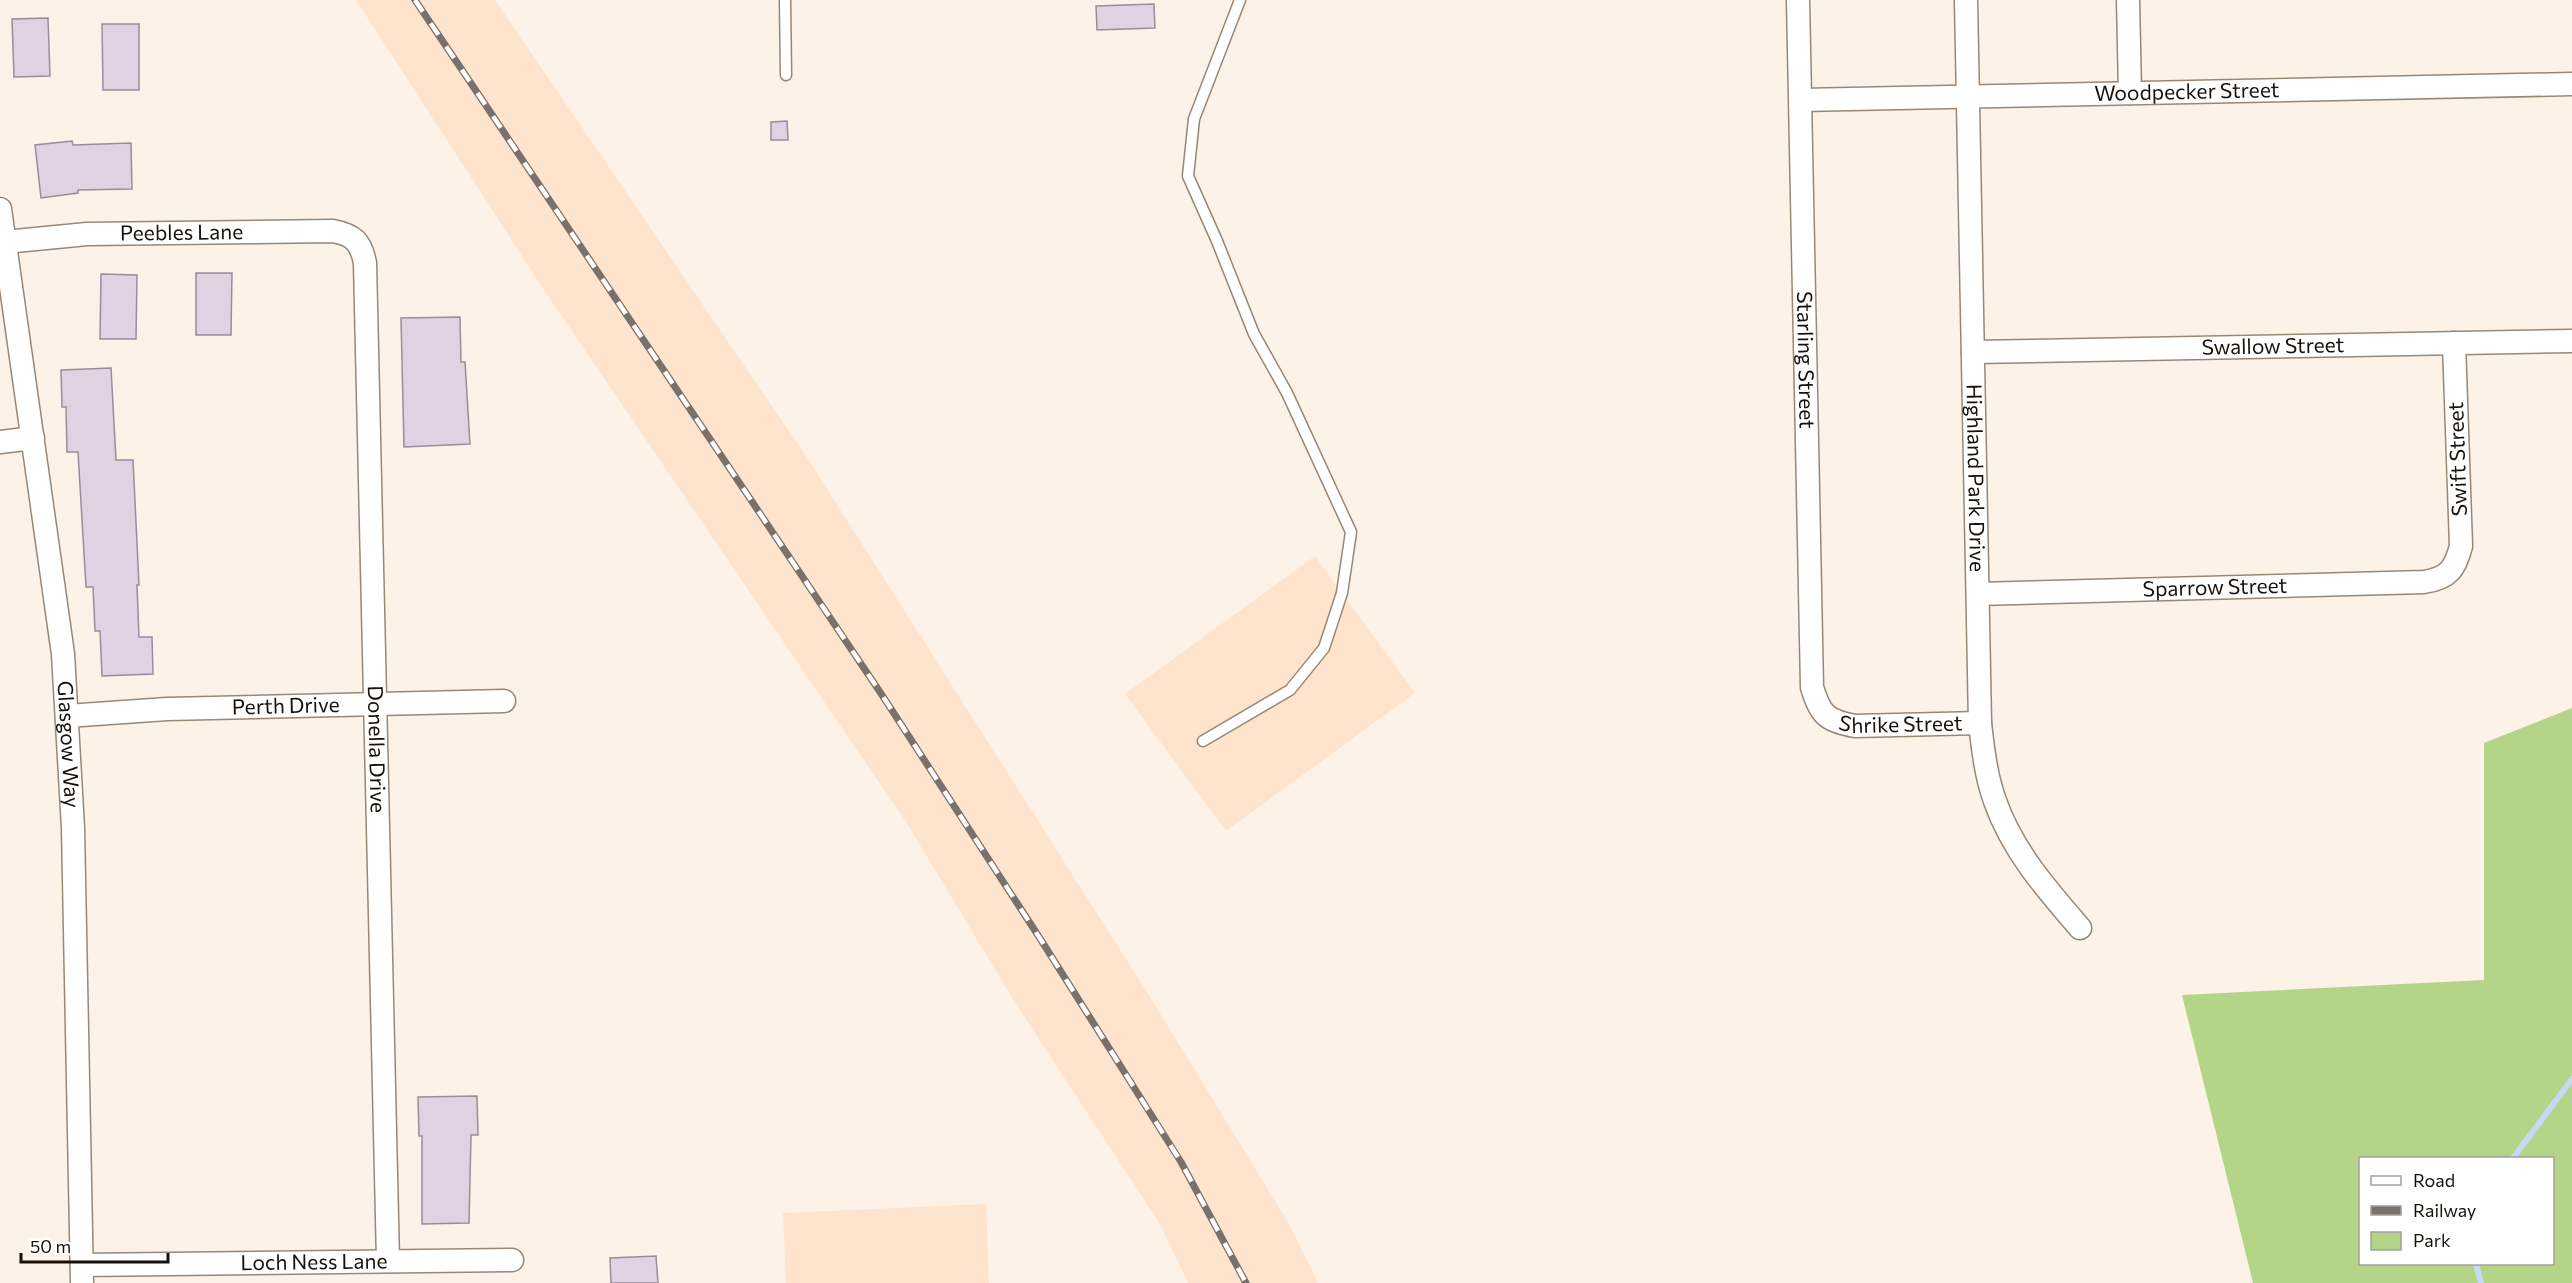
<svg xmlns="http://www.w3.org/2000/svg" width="2572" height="1283" font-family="Commissioner,sans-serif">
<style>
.built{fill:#fee4cc}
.green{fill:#b4d588;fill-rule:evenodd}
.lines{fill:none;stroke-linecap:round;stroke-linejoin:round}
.stream{stroke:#c4d9f5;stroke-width:6}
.building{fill:#e2d0e3;stroke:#9c8b9c;stroke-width:1.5}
.service-casing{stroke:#998776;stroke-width:13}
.minor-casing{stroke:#998776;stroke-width:25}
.service{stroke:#fff;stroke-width:10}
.minor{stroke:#fff;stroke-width:22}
.rail-casing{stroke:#7a726a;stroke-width:7}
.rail{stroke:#fff;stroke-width:4.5;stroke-dasharray:14;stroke-linecap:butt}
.labels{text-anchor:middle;stroke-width:4.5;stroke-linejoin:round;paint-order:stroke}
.street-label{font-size:21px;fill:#17110b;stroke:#fff}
</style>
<rect width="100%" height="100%" fill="#fdf2e7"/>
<path class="built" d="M356,0H495L808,459L1152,1000L1286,1219L1318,1283H1188L1160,1224L1016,1004L906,822L542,287Z
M1315,556L1415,693L1226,831L1125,694Z
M986,1204L989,1283H786L783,1213Z"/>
<path class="green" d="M2572,708V1283H2253L2182,995L2484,980V743ZM2360,1158H2552V1264H2360Z"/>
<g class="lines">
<path class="stream" d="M2513,1158L2572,1079
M2476,1264L2481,1283"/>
</g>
<path class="building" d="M1154,4L1155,28L1097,30L1096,6Z
M48,18L50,76L14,77L12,19Z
M102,24H139V90H103Z
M787,121L788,140H771V122Z
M72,141L73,145L131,143L132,189L78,190V193L41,198L35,145Z
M196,273H232L231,335H196Z
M101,274L137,275L136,339H100Z
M460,317L461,362H465L470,444L404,447L401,318Z
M111,368L116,460H133L139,585H137L139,637H152L153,674L102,676L100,631H95L93,587H86L78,452H67L66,407H62L61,370Z
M477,1096L478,1135H471L469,1223L422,1224V1136H419L418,1097Z
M656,1256L658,1283H611L610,1258Z"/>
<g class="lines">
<defs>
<path id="service" d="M785,0L786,75
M1203,741L1290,690L1324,648L1342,593L1351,532L1287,393L1254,334L1217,241L1188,176L1194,119L1240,0"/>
<g id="minor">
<path id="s1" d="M1798,0L1812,687C1820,715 1827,721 1855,726L1980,723"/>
<path id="s2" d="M1966,0L1980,723C1983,750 1986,776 1995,801C2012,850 2047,890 2080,928"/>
<path d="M2128,0L2130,93"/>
<path id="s3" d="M1801,100L2572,84"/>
<path id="s4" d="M0,209L63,654L73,828L82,1283"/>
<path id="s5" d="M5,242L87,234L333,231C354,235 361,242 365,263L388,1261"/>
<path id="s6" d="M1973,352L2572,341"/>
<path d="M0,442L33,438"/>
<path id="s7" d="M1978,594L2424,582C2449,578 2455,569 2461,546L2454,343"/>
<path id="s8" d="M67,716L167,709L504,701"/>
<path id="s9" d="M82,1265L512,1260"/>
</g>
</defs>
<use href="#service" class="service-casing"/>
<use href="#minor" class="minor-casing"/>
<use href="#service" class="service"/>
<use href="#minor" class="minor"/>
<defs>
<path id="rail" d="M415,0L882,695L1041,940L1181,1162L1246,1283"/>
</defs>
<use href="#rail" class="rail-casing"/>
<use href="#rail" class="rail"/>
</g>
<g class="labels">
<g class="street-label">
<text dy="7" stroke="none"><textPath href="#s3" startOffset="386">Woodpecker Street</textPath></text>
<text dy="7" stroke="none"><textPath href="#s5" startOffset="177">Peebles Lane</textPath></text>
<text dy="7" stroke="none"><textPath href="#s6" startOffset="300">Swallow Street</textPath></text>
<text dy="7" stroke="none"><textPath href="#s1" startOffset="360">Starling Street</textPath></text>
<text transform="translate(2458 459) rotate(-92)" y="7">Swift Street</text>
<text dy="7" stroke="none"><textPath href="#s2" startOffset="478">Highland Park Drive</textPath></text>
<text dy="7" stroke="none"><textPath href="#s7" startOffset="237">Sparrow Street</textPath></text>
<text dy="7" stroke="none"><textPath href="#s8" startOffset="219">Perth Drive</textPath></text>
<text dy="7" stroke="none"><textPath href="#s1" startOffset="796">Shrike Street</textPath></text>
<text dy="7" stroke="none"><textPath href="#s4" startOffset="540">Glasgow Way</textPath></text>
<text dy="7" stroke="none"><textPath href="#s5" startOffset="864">Donella Drive</textPath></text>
<text dy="7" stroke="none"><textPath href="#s9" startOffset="232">Loch Ness Lane</textPath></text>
</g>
</g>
<rect x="2359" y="1157" width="195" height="108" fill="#ffffff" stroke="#a2a09d" stroke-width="1.5"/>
<rect x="2371" y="1176" width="30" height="9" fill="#ffffff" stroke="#a2a09d" stroke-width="1.5"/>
<text x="2413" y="1187" font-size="18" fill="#17110b">Road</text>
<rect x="2371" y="1206" width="30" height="9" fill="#7a726a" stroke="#a2a09d" stroke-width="1.5"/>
<text x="2413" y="1217" font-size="18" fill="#17110b">Railway</text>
<rect x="2371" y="1232" width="30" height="18" fill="#b4d588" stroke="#a2a09d" stroke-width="1.5"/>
<text x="2413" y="1247" font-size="18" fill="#17110b">Park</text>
<path d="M21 1253v9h147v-9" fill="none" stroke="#17110b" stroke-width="3"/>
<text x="30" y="1253" font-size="18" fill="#17110b" stroke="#ffffff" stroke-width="4.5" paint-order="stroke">50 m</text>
</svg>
